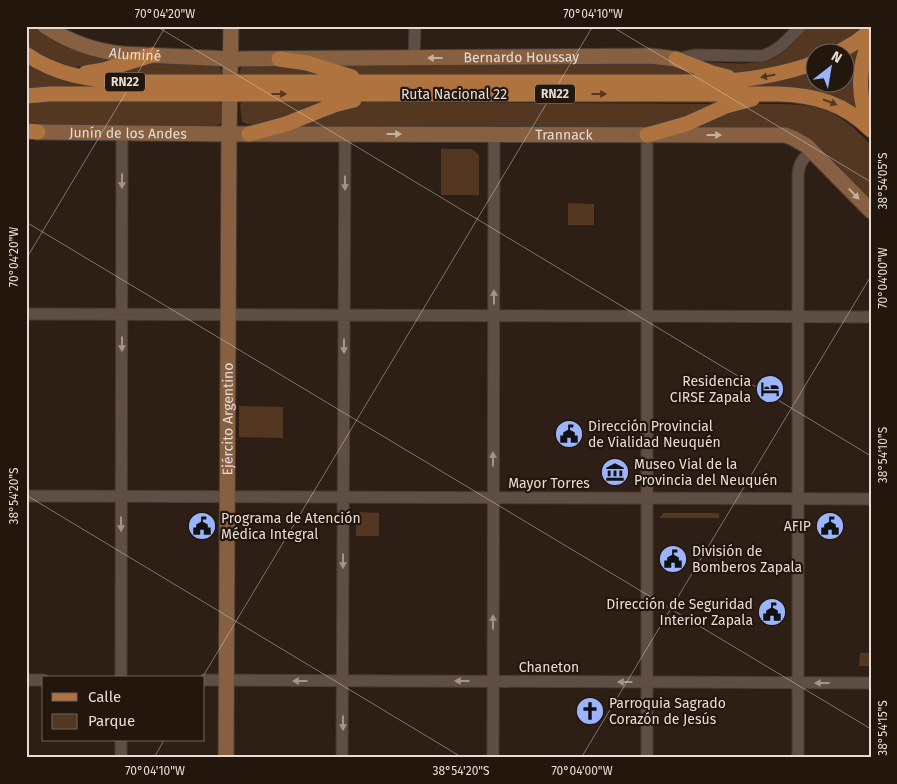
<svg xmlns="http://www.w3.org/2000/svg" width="897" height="784" font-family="'Fira Sans',sans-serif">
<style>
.green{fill:#533720}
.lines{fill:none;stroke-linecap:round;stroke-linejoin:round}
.street-casing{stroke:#473c35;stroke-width:13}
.secondary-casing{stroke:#473c35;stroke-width:17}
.primary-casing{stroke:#473c35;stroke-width:17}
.street{stroke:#5e4e43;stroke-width:11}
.secondary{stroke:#866041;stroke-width:15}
.primary{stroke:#ae733e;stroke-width:15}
.oneway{fill:#c4b1a1}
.oneway2{fill:#54371e}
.oneway3{fill:#a2958c}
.ticks{fill:none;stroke:#e6dcd5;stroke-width:1;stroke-opacity:0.45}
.labels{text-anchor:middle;stroke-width:4.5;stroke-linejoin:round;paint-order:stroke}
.shield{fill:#23160c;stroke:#aca199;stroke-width:1}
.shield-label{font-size:12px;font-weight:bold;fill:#e6dcd5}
.street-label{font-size:14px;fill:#e6dcd5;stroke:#23160c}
.poi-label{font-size:14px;fill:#e6dcd5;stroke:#23160c;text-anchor:start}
.neatline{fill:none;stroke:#e6dcd5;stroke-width:2}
.ticks-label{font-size:12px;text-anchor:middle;fill:#e6dcd5}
</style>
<rect width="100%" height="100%" fill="#2d1f15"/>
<path class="green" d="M26,26H36L51,37L123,59C83,68 61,75 26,45Z
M809,26H866C852,37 833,52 814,52V55C790,64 758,76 731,73C719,71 706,66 694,62C715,62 756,67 775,58C788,51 798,37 809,26Z
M856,50L859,52L856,104L854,106L835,96L817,91L717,88L814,70V82H844L845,57Z
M26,63L50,76L87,87L26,90Z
M323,63H659L677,66L715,76L365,75L358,74Z
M146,64L215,65L219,66L222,71L220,75L109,76Z
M290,65L336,77L240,75L239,73L242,66Z
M38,100L219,101C223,106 223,118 220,124L215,126L26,127V103Z
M242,101H331C313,109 259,132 242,122L240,105Z
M360,103L369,102L714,104L694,115L642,129L294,127Z
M757,104C813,104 831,102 871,145V202L813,143L686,128L744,106Z
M441,149H472L479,155V195H441Z
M568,203L594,204V225H568Z
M239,406L283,407V438L239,437Z
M360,512L379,513V536H356V518Z
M663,513H719V518H660Z
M860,653H871V666H859Z"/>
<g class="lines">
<defs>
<path id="street" d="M414,58L415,26
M676,59L694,55L762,56C779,51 789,38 801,26
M26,314L871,317
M26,496L871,499
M121,678L122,132
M26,680H44
M204,680L871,683
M121,758V740
M342,758L345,134
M493,758L494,134
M647,758V135
M798,758V175C799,163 803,157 813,152"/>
<g id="secondary">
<path id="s1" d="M45,26C69,42 94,51 123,54L231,59L651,56L676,59"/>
<path id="s2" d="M38,132L229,134L785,135L793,138L807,146L871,211"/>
<path id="s3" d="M226,758L229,134L231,26"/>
</g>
<path id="primary" d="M871,39C857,66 857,100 871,126
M839,52L856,42L871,30
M26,54C57,76 92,80 128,82H714C749,80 782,75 814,63
M279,59L307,63L352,77
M676,59L712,73L728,77
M86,73L104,70L152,55
M26,96L50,94H779C816,95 845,104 871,130
M26,131L38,132
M249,134L286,124L334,105L354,100
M647,135L686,124L726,106L752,99"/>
</defs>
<use href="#street" class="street-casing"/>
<use href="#secondary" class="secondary-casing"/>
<use href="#primary" class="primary-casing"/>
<use href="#street" class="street"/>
<use href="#secondary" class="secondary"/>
<use href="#primary" class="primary"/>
</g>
<defs><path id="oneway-solid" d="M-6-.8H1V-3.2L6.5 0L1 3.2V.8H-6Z" transform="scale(1.25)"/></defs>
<g class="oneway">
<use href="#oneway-solid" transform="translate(435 58) rotate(180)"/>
<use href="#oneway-solid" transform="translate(394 134)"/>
<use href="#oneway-solid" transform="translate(714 135)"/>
<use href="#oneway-solid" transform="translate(854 194) rotate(46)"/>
</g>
<g class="oneway2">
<use href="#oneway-solid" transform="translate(768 76) rotate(169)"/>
<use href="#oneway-solid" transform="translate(279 94)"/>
<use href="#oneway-solid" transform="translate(599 94)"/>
<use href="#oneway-solid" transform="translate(830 102) rotate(21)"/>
</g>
<g class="oneway3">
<use href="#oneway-solid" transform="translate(122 181) rotate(90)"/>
<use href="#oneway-solid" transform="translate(345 183) rotate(90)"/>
<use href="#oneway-solid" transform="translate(494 297) rotate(-90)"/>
<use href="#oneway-solid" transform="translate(122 344) rotate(90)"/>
<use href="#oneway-solid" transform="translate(344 346) rotate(90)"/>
<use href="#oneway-solid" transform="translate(493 459) rotate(-90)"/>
<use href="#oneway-solid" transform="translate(121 524) rotate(90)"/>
<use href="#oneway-solid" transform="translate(343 561) rotate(90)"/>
<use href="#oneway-solid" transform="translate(493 622) rotate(-90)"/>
<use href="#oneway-solid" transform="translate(300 681) rotate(-180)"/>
<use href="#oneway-solid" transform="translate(462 681) rotate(-180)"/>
<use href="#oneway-solid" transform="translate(625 682) rotate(-180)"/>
<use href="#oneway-solid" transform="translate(822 683) rotate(-180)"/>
<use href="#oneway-solid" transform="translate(343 723) rotate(90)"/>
</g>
<path class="ticks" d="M156,26L871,456M611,26L871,182M26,222L871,729M26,259L166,26M26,495L463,758M202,678L593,26M154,758L164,740M581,758L871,276"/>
<defs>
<symbol id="hotel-disc" viewBox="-11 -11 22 22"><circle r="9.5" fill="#9bb4fd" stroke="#23160c"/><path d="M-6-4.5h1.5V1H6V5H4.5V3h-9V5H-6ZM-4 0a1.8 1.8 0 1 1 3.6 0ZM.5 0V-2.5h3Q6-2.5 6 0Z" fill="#111"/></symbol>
<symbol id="civic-disc" viewBox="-11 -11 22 22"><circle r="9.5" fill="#9bb4fd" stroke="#23160c"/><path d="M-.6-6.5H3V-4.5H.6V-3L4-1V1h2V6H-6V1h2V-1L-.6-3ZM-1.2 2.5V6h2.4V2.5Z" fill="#111"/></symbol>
<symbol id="museum-disc" viewBox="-11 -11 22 22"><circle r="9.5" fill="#9bb4fd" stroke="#23160c"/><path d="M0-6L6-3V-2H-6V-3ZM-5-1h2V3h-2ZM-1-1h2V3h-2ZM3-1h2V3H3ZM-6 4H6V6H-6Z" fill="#111"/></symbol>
<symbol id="church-disc" viewBox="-11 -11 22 22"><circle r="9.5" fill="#9bb4fd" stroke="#23160c"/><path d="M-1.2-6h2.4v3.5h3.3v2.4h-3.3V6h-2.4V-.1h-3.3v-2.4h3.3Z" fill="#111"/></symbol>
</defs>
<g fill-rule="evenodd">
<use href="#hotel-disc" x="754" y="373" width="32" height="32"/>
<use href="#civic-disc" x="553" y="418" width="32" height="32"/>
<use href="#museum-disc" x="599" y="456" width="32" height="32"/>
<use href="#civic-disc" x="186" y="510" width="32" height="32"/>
<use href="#civic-disc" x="814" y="510" width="32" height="32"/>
<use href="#civic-disc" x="657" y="543" width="32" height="32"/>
<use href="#civic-disc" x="756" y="596" width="32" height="32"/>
<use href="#church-disc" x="574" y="695" width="32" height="32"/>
</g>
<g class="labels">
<g class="shield">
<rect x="105" y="72.5" width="40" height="19" rx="4"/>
<rect x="535" y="84.5" width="40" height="19" rx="4"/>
</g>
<g class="shield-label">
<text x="125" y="86">RN22</text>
<text x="555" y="98">RN22</text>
</g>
<g class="street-label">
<text dy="5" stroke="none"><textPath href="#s1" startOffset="96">Aluminé</textPath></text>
<text dy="5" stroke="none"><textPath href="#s1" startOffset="482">Bernardo Houssay</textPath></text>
<text x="454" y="99">Ruta Nacional 22</text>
<text dy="5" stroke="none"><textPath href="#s2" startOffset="90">Junín de los Andes</textPath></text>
<text dy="5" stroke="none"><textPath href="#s2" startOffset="526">Trannack</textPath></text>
<text dy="5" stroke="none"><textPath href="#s3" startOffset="339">Ejército Argentino</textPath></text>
<text x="549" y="488">Mayor Torres</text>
<text x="549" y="672">Chaneton</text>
</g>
<g class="poi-label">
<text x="751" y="386" text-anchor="end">Residencia<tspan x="751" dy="16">CIRSE Zapala</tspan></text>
<text x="588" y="431">Dirección Provincial<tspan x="588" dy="16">de Vialidad Neuquén</tspan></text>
<text x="634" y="469">Museo Vial de la<tspan x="634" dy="16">Provincia del Neuquén</tspan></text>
<text x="221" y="523">Programa de Atención<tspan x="221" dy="16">Médica Integral</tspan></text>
<text x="811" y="531" text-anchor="end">AFIP</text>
<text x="692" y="556">División de<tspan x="692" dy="16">Bomberos Zapala</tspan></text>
<text x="753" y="609" text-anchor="end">Dirección de Seguridad<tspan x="753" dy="16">Interior Zapala</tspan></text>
<text x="609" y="708">Parroquia Sagrado<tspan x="609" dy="16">Corazón de Jesús</tspan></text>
</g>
</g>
<rect width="897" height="784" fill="none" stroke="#23160c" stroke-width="55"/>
<rect x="42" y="676" width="162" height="65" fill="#23160c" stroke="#71655c"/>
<rect x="52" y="693" width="25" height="8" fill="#ae733e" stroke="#71655c"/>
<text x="88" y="702" font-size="15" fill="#e6dcd5">Calle</text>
<rect x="52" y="714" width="25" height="15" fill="#533720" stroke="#71655c"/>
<text x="88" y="726" font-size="15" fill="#e6dcd5">Parque</text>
<g transform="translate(830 68) rotate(31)"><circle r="24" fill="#23160c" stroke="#71655c"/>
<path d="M0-4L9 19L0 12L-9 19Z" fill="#9bb4fd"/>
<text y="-8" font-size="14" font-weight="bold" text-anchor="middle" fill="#e6dcd5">N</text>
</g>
<rect x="28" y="28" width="842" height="728" class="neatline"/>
<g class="ticks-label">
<text x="165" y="18">70°04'20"W</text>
<text x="593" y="18">70°04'10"W</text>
<text transform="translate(883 181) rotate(-90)" y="4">38°54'05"S</text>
<text transform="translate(14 257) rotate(-90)" y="4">70°04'20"W</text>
<text transform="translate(883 278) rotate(-90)" y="4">70°04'00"W</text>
<text transform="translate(883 455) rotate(-90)" y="4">38°54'10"S</text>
<text transform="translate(14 496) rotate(-90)" y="4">38°54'20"S</text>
<text transform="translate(883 728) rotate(-90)" y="4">38°54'15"S</text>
<text x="155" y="775">70°04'10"W</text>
<text x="461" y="775">38°54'20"S</text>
<text x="582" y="775">70°04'00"W</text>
</g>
</svg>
